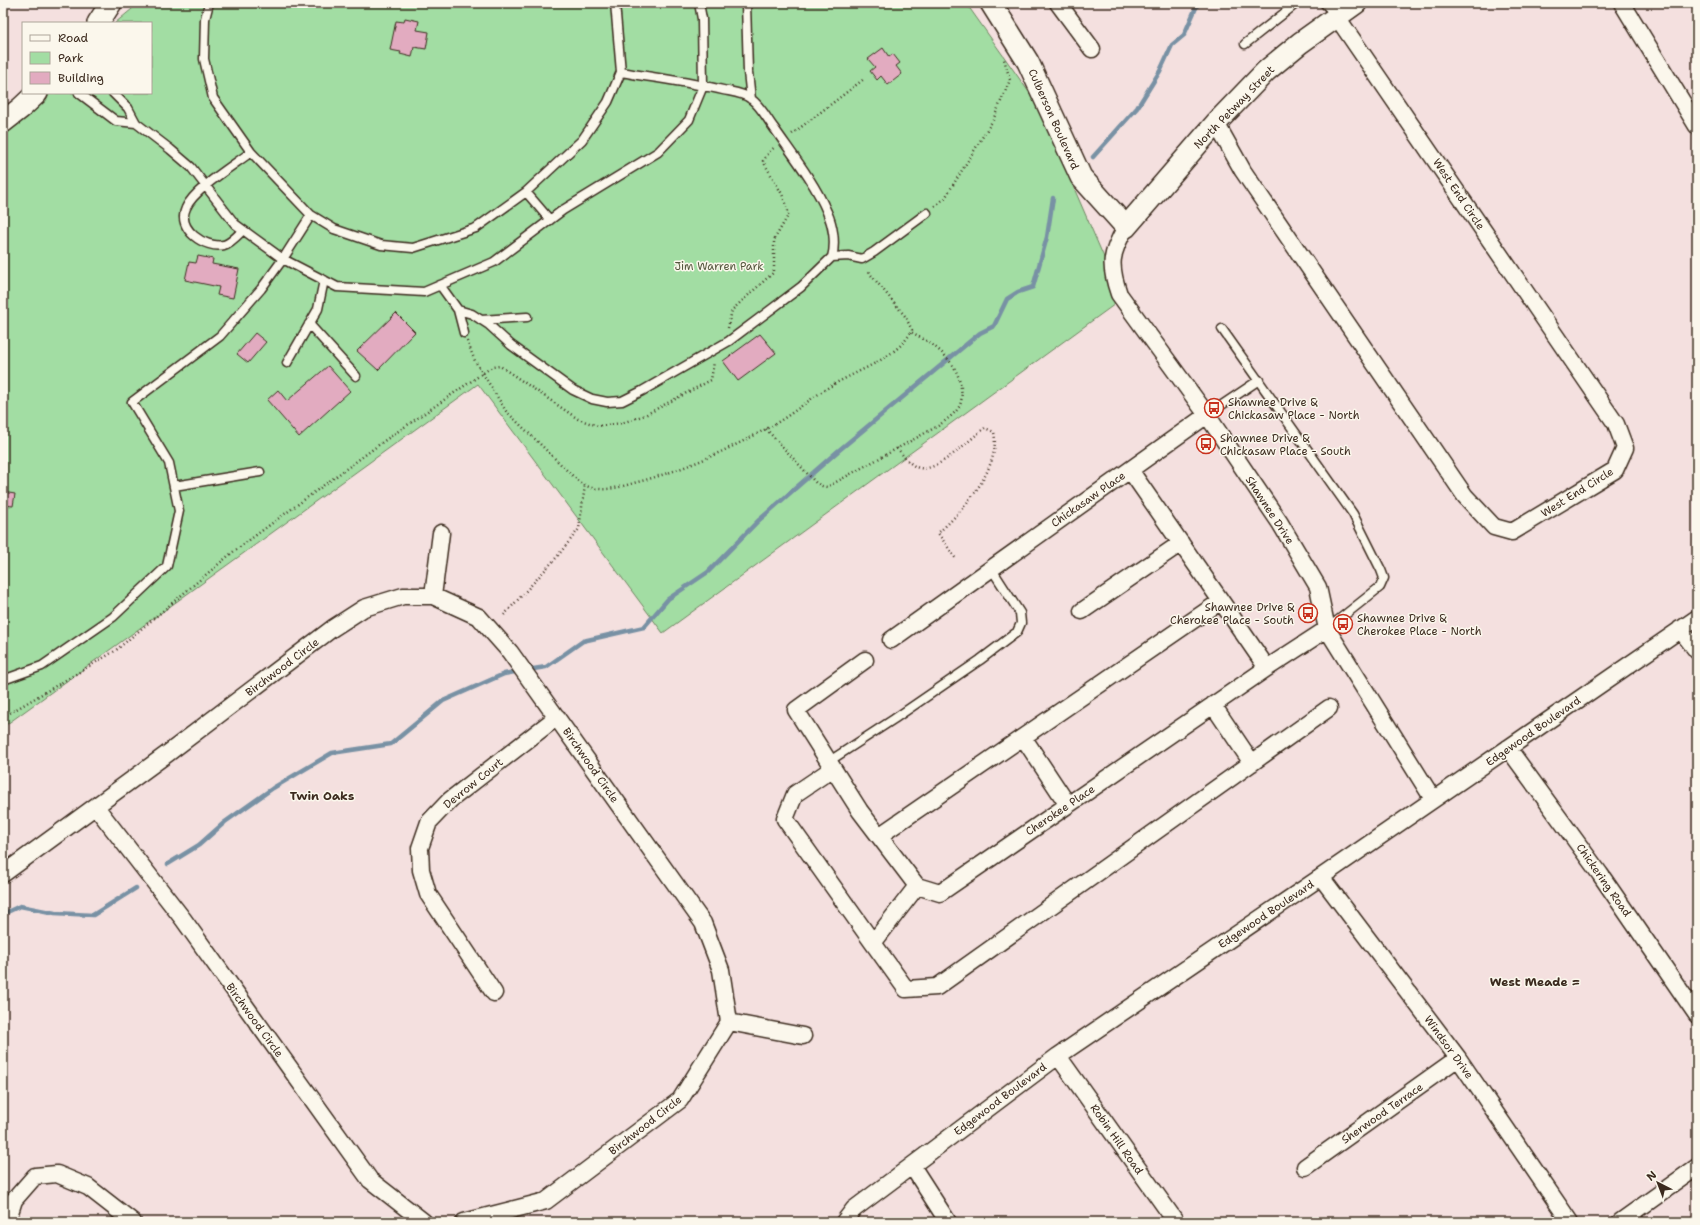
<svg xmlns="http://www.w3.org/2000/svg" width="1700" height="1225" font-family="'Shantell Sans',sans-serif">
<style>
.green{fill:#a2dda3;stroke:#6e8460}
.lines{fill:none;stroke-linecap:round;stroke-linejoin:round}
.stream{stroke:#7891a4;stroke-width:4.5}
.building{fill:#e2abc0;stroke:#3b2a1e}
.service-casing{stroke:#3b2a1e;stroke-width:11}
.minor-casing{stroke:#3b2a1e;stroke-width:19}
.tertiary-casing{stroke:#3b2a1e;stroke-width:24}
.path{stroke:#3b2a1e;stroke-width:2.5;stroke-dasharray:1 3;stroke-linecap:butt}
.service{stroke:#fbf7ec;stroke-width:8}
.minor{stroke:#fbf7ec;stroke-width:16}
.tertiary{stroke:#fbf7ec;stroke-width:21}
.labels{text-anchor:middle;stroke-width:3;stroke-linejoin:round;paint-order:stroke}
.street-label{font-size:11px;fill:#3b2a1e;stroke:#fbf7ec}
.park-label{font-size:11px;fill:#55573f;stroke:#fbf7ec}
.poi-label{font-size:11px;fill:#3b2a1e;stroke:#fbf7ec;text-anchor:start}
.neighbourhood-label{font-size:12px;font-weight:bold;fill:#3b2a1e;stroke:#fbf7ec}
</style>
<rect width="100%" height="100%" fill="#f4e0df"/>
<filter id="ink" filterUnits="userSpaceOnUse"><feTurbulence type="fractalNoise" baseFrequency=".025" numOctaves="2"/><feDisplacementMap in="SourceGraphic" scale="8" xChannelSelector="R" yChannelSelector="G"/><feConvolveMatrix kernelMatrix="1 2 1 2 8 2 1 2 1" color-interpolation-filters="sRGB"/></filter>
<g filter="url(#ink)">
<path class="green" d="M134,3H966L1038,105L1122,299L663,633L478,384L3,727V112L26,93H151V23H115L132,9Z"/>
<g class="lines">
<path class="stream" d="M1093,157L1137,108L1160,71L1172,45L1184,35L1198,3
M527,670L546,667L583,641L644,627L668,599L708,572L758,521L838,451L980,333L994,326L1007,299L1018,292L1033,287L1047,237L1053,198
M168,864L199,845L225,822L273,788L332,753L391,744L443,701L504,674L520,671
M3,914L20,906L55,913L93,915L136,888"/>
</g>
<path class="building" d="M405,18L419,21L417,30L429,32L426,49L414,47L412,57L400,54L401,52L390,50L396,21L404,22Z
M883,48L889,57L893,54L900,63L896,66L902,74L888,85L881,76L877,80L870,71L875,67L868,59Z
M198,256L213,259L212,264L239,269L233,298L217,295L219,287L185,280L189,262L196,263Z
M396,313L415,332L378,370L357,351Z
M255,333L266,342L248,363L237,354Z
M760,334L776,353L738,381L723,361Z
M328,366L350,391L299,437L267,400L278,390L287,401Z
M3,492L15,494L13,506L3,505Z"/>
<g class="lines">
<defs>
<path id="service" d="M746,3L748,72L751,99
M1324,3L1337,16
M1245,44L1297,3
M79,93L116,121L136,123L128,108L113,93
M136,123L170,149L191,167L235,224L283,259L337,287L424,292L494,262L563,210L658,152L689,120L703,86L702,19L699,3
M526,192L550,220
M311,215L334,229L381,245L413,248L476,228L526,192L582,140L608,102L621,72L615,3
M243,230C238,235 231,243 224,245C205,249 176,229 186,208C193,190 234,165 251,152
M832,257L848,256L862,259L874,252L927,213
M440,285L458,310L472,314L489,325L511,345L573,390L592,399L607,402L622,401L642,391L729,341L801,287L832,257C836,243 833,225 827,212C815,183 792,154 774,128C767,119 761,106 751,99C744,93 732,92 723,90C689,82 655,78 621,72
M458,310L464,333
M481,320L527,317
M309,324L356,376
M1222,329L1353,514L1381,570L1384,578L1380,587L1327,629
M287,363L318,309L324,280
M1207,415L1259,380
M174,486L260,472
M3,680L42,666L113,617L167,566L179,511L169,463L132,402L220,336L261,289L283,259L311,215L251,152L213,98L204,59L205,19L209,3
M828,762L894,719L980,660L1017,632L1021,623L1020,613L991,568"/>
<path id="minor" d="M1058,3L1092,49
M1622,3L1697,126
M1216,123L1243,171L1465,496L1494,527L1512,532L1615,470L1625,448L1616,424L1337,17
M1126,227C1110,254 1109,265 1119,294L1207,415L1280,523L1318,587L1327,629L1433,799
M1130,470L1221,601
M433,596L441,533
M1082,611L1181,543
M1680,629L1697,651
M891,640L1207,415
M865,660L796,710L860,811L917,886L940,893L1267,668L1327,629
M1213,705L1252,763
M1023,737L1068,805
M1508,748L1600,874L1697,1015
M832,769L795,794L785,819L873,943
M96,807L183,919L370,1180L424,1222
M879,836L1221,601L1267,668
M3,874L167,754L333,628L364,608L403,596H433L479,617L510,652L703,923L721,970L729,1022L680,1100L546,1201L464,1222
M1321,877L1458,1058L1570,1222
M917,886L873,943L906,989L937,987L1329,708
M494,993L428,894L421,870L420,848L429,822L450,800L557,717
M729,1022L803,1036
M1058,1056L1176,1222
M912,1166L948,1222
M1305,1167L1458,1058
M7,1222L14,1200L35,1176L57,1174L88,1187L133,1222
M844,1222L854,1209L1058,1056L1321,877L1697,618
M1620,1222L1697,1167"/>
<path id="tertiary" d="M991,3L1028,62L1081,177L1126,227L1216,123L1266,71L1300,43L1356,3
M98,23L111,3
M3,122L21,108L37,93"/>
</defs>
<use href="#service" class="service-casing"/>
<use href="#minor" class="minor-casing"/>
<use href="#tertiary" class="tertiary-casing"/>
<path class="path" d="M792,134L864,79
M935,206L945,198L993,120L1010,80L1004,59
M728,328L732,310L774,272V240L789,214L782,194L763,161L770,151L775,147
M467,341L475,361L506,411L579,482C585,485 591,489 599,489C611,490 623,486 634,483C681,471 724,452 766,429C787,418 806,402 826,389C852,372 898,359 912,330L905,316L871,275L868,269
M766,429L816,483L822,486L827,487L938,426C946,420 954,415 959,407C962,402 962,394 961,388C958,361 934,344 911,332
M897,448C903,455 911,467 920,468C939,472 969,439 985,428L994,432C1001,468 963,511 938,533L956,559
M504,615L556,558L579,529L585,485
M3,717L115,651L233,552L384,441L492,367L500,366L578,419L598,426L622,423L645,415L711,380L714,362"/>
<use href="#service" class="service"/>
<use href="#minor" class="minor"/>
<use href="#tertiary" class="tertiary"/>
</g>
</g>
<defs>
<symbol id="bus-ring" viewBox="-11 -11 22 22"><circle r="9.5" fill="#fbf7ec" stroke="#c8321e" stroke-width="1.5"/><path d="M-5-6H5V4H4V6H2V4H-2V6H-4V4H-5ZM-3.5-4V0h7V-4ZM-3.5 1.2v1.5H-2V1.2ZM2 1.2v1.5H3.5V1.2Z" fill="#c8321e"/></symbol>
</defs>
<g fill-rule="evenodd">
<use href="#bus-ring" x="1203" y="397" width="22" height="22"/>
<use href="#bus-ring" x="1195" y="433" width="22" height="22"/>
<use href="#bus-ring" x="1297" y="602" width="22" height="22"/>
<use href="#bus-ring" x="1332" y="613" width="22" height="22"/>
</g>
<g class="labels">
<g class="street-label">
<text transform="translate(1234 107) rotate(-46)" y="4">North Petway Street</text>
<text transform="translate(1054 119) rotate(66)" y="4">Culberson Boulevard</text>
<text transform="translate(1459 194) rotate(56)" y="4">West End Circle</text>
<text transform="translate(1577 492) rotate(-32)" y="4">West End Circle</text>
<text transform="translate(1088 499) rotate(-35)" y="4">Chickasaw Place</text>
<text transform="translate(1270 510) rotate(57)" y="4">Shawnee Drive</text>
<text transform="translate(282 667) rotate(-37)" y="4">Birchwood Circle</text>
<text transform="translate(1533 731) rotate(-35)" y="4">Edgewood Boulevard</text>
<text transform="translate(591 765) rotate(55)" y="4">Birchwood Circle</text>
<text transform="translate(473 783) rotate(-39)" y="4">Devrow Court</text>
<text transform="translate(1060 810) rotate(-34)" y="4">Cherokee Place</text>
<text transform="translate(1604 880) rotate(55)" y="4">Chickering Road</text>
<text transform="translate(1266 914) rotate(-34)" y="4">Edgewood Boulevard</text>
<text transform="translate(255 1020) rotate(54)" y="4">Birchwood Circle</text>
<text transform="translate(1449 1047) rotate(54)" y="4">Windsor Drive</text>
<text transform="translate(1000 1099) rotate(-37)" y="4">Edgewood Boulevard</text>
<text transform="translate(1382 1113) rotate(-35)" y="4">Sherwood Terrace</text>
<text transform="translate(645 1125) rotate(-38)" y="4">Birchwood Circle</text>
<text transform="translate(1117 1139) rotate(55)" y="4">Robin Hill Road</text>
</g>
<g class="park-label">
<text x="719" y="270">Jim Warren Park</text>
</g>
<g class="poi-label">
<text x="1228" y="406">Shawnee Drive &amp;<tspan x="1228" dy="13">Chickasaw Place - North</tspan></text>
<text x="1220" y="442">Shawnee Drive &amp;<tspan x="1220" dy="13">Chickasaw Place - South</tspan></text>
<text x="1294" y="611" text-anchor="end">Shawnee Drive &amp;<tspan x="1294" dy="13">Cherokee Place - South</tspan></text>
<text x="1357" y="622">Shawnee Drive &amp;<tspan x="1357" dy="13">Cherokee Place - North</tspan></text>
</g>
<g class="neighbourhood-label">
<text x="322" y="800">Twin Oaks</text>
<text x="1535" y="986">West Meade =</text>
</g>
</g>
<rect width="1700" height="1225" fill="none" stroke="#fbf7ec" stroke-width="16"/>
<rect x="8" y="8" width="1684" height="1209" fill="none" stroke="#3b2a1e" stroke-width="1.5" filter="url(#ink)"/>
<rect x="22" y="22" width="130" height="72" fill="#fbf7ec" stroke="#aea59a"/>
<rect x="30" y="35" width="20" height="6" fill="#fbf7ec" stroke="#aea59a"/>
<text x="58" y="42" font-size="12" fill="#3b2a1e">Road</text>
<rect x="30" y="52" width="20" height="12" fill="#a2dda3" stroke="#aea59a"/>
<text x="58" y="62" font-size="12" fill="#3b2a1e">Park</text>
<rect x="30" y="72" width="20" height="12" fill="#e2abc0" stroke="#aea59a"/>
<text x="58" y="82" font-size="12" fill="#3b2a1e">Building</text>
<g transform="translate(1658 1183) rotate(318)" stroke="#fbf7ec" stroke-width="3" paint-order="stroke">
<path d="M0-3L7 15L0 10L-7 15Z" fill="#3b2a1e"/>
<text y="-6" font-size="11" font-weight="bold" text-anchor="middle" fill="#3b2a1e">N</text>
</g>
</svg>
